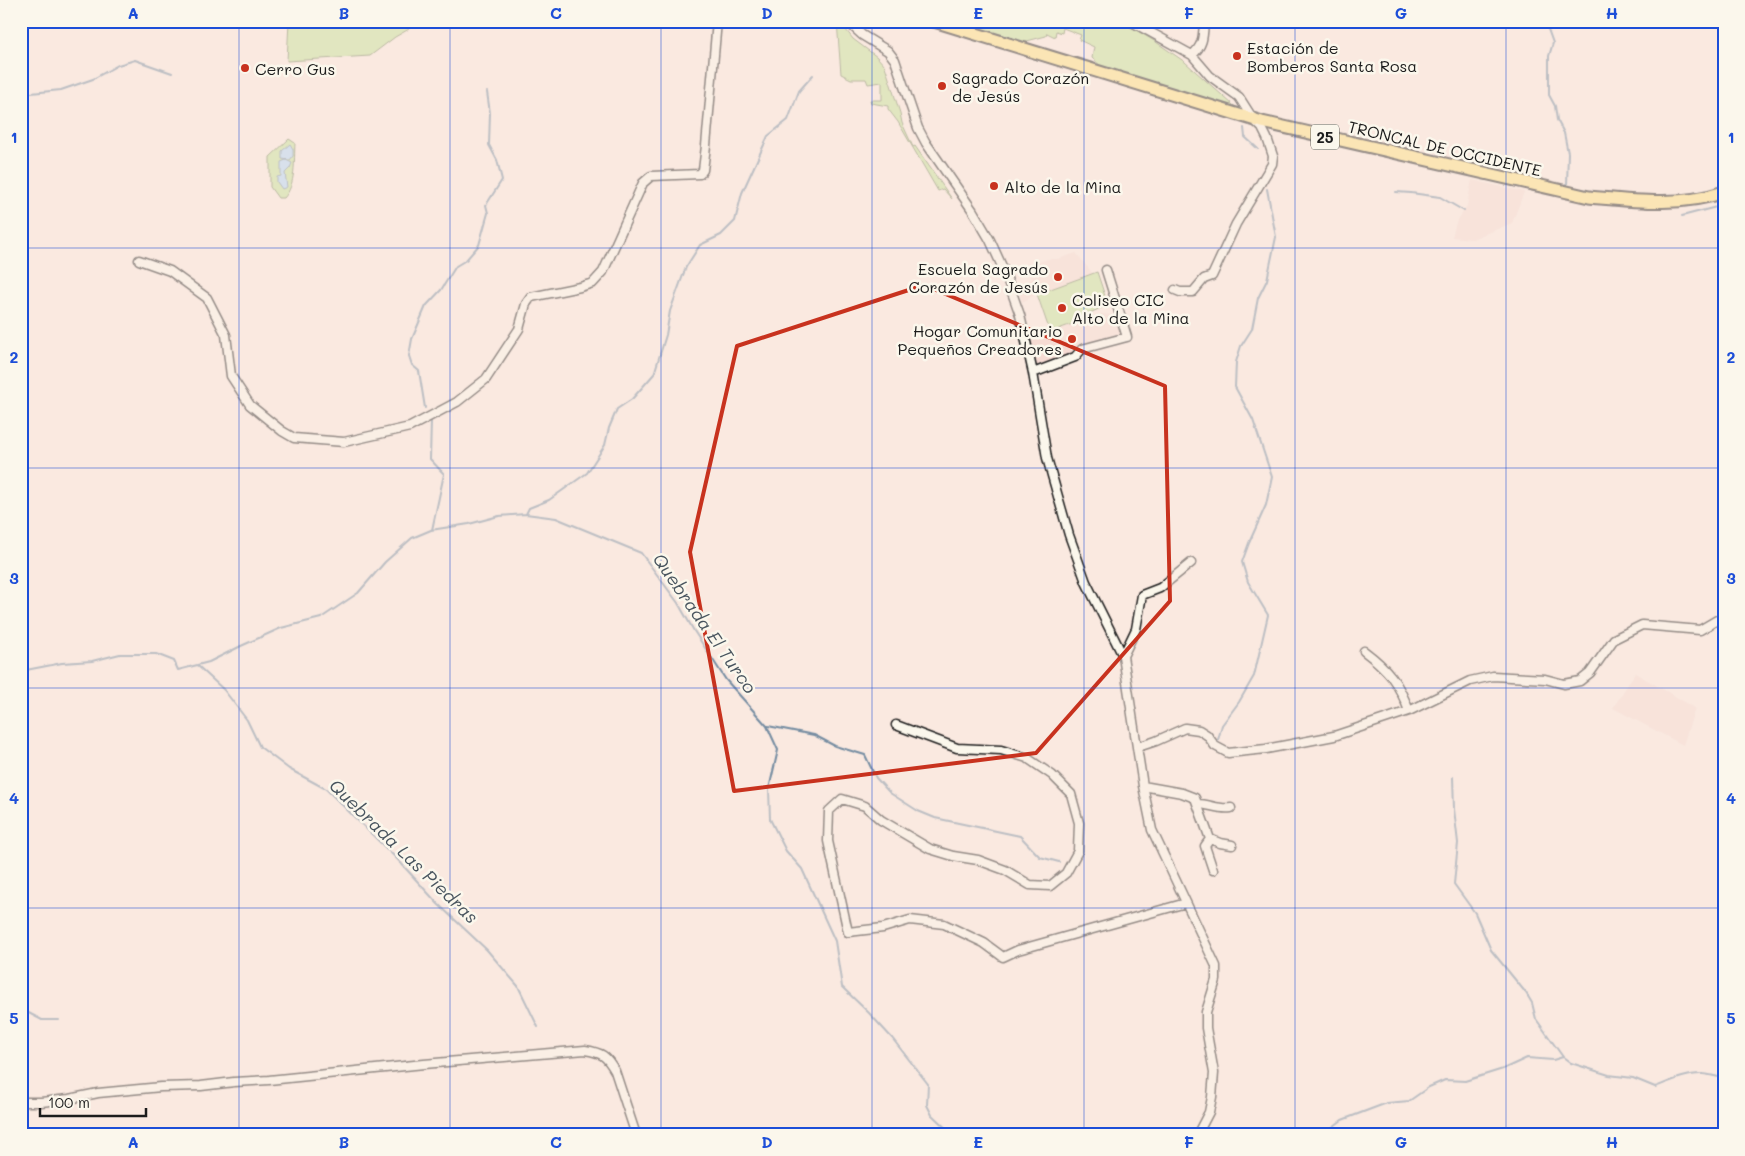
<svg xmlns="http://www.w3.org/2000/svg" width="1745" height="1156" viewBox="0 0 1745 1156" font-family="Mali,sans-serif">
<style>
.built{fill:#f6dbd3}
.green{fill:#c4e299;stroke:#707f5a}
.water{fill:#afd6f9;stroke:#748ca1}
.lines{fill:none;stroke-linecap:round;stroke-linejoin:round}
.stream{stroke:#748ca1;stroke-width:2}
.street-casing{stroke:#1c1c1c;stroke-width:11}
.primary-casing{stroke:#1c1c1c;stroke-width:15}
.street{stroke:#fbf7ec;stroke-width:8}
.primary{stroke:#fde080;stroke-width:11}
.marked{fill:none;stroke:#c8321e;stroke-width:4;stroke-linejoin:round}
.grid{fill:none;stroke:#1d4ed8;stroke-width:1;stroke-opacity:0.55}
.poi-dot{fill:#c8321e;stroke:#fbf7ec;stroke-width:2}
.labels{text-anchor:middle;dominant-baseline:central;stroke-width:5;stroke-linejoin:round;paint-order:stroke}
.shield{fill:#fbf7ec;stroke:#5f5e5a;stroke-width:1}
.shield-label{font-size:15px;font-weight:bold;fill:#1c1c1c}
.poi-label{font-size:16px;fill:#1c1c1c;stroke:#fbf7ec;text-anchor:start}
.street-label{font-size:16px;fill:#1c1c1c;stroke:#fbf7ec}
.water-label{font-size:18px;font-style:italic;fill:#48545e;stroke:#fbf7ec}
.neatline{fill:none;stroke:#1d4ed8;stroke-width:2}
.grid-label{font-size:16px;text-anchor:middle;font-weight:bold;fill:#1d4ed8}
</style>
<rect width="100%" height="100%" fill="#fae9e0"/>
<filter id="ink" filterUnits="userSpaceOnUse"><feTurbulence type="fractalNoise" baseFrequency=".02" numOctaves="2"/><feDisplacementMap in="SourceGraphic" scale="10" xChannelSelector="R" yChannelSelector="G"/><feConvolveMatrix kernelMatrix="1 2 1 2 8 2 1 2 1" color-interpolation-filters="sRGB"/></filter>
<g filter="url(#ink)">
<path class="built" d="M1472,180l52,12 -12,31 -40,16 -20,-2 4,-14 11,-17z
M1076,253l17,21 -56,20 -15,8 -5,-17 15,-6 -6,-13 22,-7h10z
M1102,314l18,2 3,16 -5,3 -40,11 -11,10 -32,10 -4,-24 19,-10z
M1635,673l60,35 -12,37 -70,-37z"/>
<path class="green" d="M289,21h121l-1,8 -14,8 -25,19 -83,5z
M837,21h2l14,18 24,18 8,9 15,47 2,10 11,24 2,-1 37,53 -9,-10 -5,2 -40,-69 -10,-13v-3l-17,-3 -1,-3h12v-18l-14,2 -2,-5h-15l-10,-5z
M952,21h169l35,21 29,20 57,51 -138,-44 -12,-11 2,-11 -15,-7 2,-5 -18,-7 -1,5 -6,-2 -1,6 -8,-4 -1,3 -19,5 -2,3z
M289,139l6,4c-1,18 1,42 -11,55h-6l-8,-11v-30z
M1097,272l11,33 -23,10 1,4 -36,13 -13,-38z"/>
<path class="water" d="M290,144l3,5v7l-3,4 -8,-1v-8z
M286,160l6,3 -2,5 -5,5 2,14 -5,2 -5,-7v-5l4,-1v-14z"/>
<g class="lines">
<path class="stream" d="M1545,21l8,22 -4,13v39l6,11 2,14 7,13 4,20 -1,32
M21,94l40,-4 32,-11 25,-14 17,-5 37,13
M1244,128l1,9 13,12
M1396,192l15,1 29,4 24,14
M1682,216l42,-11
M425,408l-6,-37 -7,-6 -3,-9 3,-17 14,-33 15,-16 15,-24 10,-6 13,-15 9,-32 -2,-8 16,-25 -5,-20 -8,-15 1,-32 -3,-21
M431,421l-1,38 14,15 -12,56
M526,514l3,-6 20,-8 38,-27 18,-28 4,-17 8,-19 15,-10 22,-25 12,-39 4,-24 16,-44 14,-22 21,-10 14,-14 7,-28 26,-57 20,-16 11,-29 14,-16
M198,666l26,24 23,30 13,27 29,22 37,20 72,71 40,44 49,46 31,36 20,41
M21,671l41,-8 30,-2 28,-7h36l18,7 4,9 31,-8 32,-16 40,-18 40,-10 37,-25 27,-31 27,-24 19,-8 38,-6 30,-8 27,-2 30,4 85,35 37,50 16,28 32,49 41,46 11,24 -9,39 1,30 16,32 16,18 33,72 7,46 27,26 23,25 36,46 -1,21 5,10 21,20
M768,726l46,9 21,11 30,9 11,23 14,15 28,18 17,7 85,18 20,21 19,5
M1218,740l4,-15 17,-23 15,-26 14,-61 -20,-33 -6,-20 7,-19 17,-38 6,-28 -19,-57 -18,-33 1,-25 5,-16 11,-17 6,-31 9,-18 9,-43 -9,-48
M1453,777l1,32 4,34 -4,41 21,29 16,37 35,43 6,10 4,16 27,38 8,6 38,12 24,3 22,9c14,-5 30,-13 46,-13 8,-1 14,4 23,3
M21,1009l21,11h17
M1322,1135l20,-15 45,-17 22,-2 20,-14 16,-7 20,1 38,-12 24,-11 26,2 10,-3"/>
<defs>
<path id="street" d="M847,21l15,14 26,16 7,9 23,68 8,15 47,68 17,29 15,33 15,42 13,58 14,85 22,77 17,47 37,74 20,130 9,44 64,136v14l-10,32v16l8,45 -2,24 -3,15 -12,23
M1130,21l62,34 18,21 29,21 14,22 9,9 5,10 6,18 -1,8 -36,60 -24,52 -8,3 -11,13h-13l-5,-2
M1192,55c12,-10 11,-20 12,-34
M139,260l31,11 37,27 19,37 5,41 19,29 32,26 12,7 50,4 66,-15 47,-25 29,-23 33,-50 7,-25 5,-7 49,-10 13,-4 10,-11 40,-89 8,-7 49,-2 3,-4 3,-24 11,-125
M1033,373l42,-16 7,-8 45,-12 -21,-67
M1364,651c24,18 35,32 45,60
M1123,656l13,-27 6,-34 18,-7 31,-25
M896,725l61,23 44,2 26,8 25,17 19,19 8,29 -1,28 -12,22 -16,13 -20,-1 -25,-15 -27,-10 -25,-4 -23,-7 -49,-29 -16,-14 -23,-7 -13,12 -1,30 20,91 35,-4 27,-8 34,4 40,19 19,14 15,-7 168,-47
M1138,747l18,-6 29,-13 14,2 8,5 8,11 13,7 38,-4 68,-13 75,-25 61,-30 23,-5 52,3 19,5 16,-3 10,-8 24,-34 28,-14 58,5 17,-10 7,-2
M1143,786l39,7 13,5 15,41 10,4 12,2
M1198,804c11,0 21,6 33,4
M1210,839l-5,7 8,24
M21,1102h20l28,-3 29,-6 63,-6 40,-1 33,-4 35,-2 155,-16 161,-14c17,3 21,5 30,21l21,64"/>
<path id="primary" d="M934,21l328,101 327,75c45,4 91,10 135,-5"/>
</defs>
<use href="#street" class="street-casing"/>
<use href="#primary" class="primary-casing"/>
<use href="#street" class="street"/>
<use href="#primary" class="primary"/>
</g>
</g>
<path d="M0 0H1745V1156H0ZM924,285l241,101 5,215 -134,152 -302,38 -44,-239 47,-206z" fill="#fae9e0" fill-opacity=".55" fill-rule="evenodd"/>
<path class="marked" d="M924,285l241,101 5,215 -134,152 -302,38 -44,-239 47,-206z"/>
<path class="grid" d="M239,21v1114M450,21v1114M661,21v1114M872,21v1114M1084,21v1114M1295,21v1114M1506,21v1114M21,248h1703M21,468h1703M21,688h1703M21,908h1703"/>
<g class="poi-dot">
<circle cx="1237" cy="56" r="5"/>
<circle cx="245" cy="68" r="5"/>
<circle cx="942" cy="86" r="5"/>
<circle cx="994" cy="186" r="5"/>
<circle cx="1058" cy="277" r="5"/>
<circle cx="1062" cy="308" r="5"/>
<circle cx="1072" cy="339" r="5"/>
</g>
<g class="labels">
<rect class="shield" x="1311" y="124.5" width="28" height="25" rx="4"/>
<g class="shield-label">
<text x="1325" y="137">25</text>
</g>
<g class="poi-label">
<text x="1247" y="47">Estación de<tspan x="1247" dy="18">Bomberos Santa Rosa</tspan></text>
<text x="255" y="68">Cerro Gus</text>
<text x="952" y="77">Sagrado Corazón<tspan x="952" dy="18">de Jesús</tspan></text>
<text x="1004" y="186">Alto de la Mina</text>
<text x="1048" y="268" text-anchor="end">Escuela Sagrado<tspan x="1048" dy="18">Corazón de Jesús</tspan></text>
<text x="1072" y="299">Coliseo CIC<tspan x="1072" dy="18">Alto de la Mina</tspan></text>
<text x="1062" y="330" text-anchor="end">Hogar Comunitario<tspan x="1062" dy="18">Pequeños Creadores</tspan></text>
</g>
<g class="street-label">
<text transform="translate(1445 148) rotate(13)">TRONCAL DE OCCIDENTE</text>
</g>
<g class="water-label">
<text transform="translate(705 623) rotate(55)">Quebrada El Turco</text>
<text transform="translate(404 851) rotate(44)">Quebrada Las Piedras</text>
</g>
</g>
<rect width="1745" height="1156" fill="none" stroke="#fbf7ec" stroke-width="55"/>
<path d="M40 1108v8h106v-8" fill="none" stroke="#1c1c1c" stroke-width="2.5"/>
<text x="48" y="1108" font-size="15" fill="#1c1c1c" stroke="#fbf7ec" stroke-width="4" paint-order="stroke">100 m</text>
<rect x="28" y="28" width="1690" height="1100" class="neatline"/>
<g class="grid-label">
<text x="133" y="19">A</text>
<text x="344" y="19">B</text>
<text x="556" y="19">C</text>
<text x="767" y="19">D</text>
<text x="978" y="19">E</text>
<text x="1189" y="19">F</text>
<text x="1401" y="19">G</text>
<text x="1612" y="19">H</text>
<text x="14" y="143">1</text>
<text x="1731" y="143">1</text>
<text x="14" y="363">2</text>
<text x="1731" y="363">2</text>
<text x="14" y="584">3</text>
<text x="1731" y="584">3</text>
<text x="14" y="804">4</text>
<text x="1731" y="804">4</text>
<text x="14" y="1024">5</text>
<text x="1731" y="1024">5</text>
<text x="133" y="1148">A</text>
<text x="344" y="1148">B</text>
<text x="556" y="1148">C</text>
<text x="767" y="1148">D</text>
<text x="978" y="1148">E</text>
<text x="1189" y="1148">F</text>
<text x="1401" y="1148">G</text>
<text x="1612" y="1148">H</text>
</g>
</svg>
